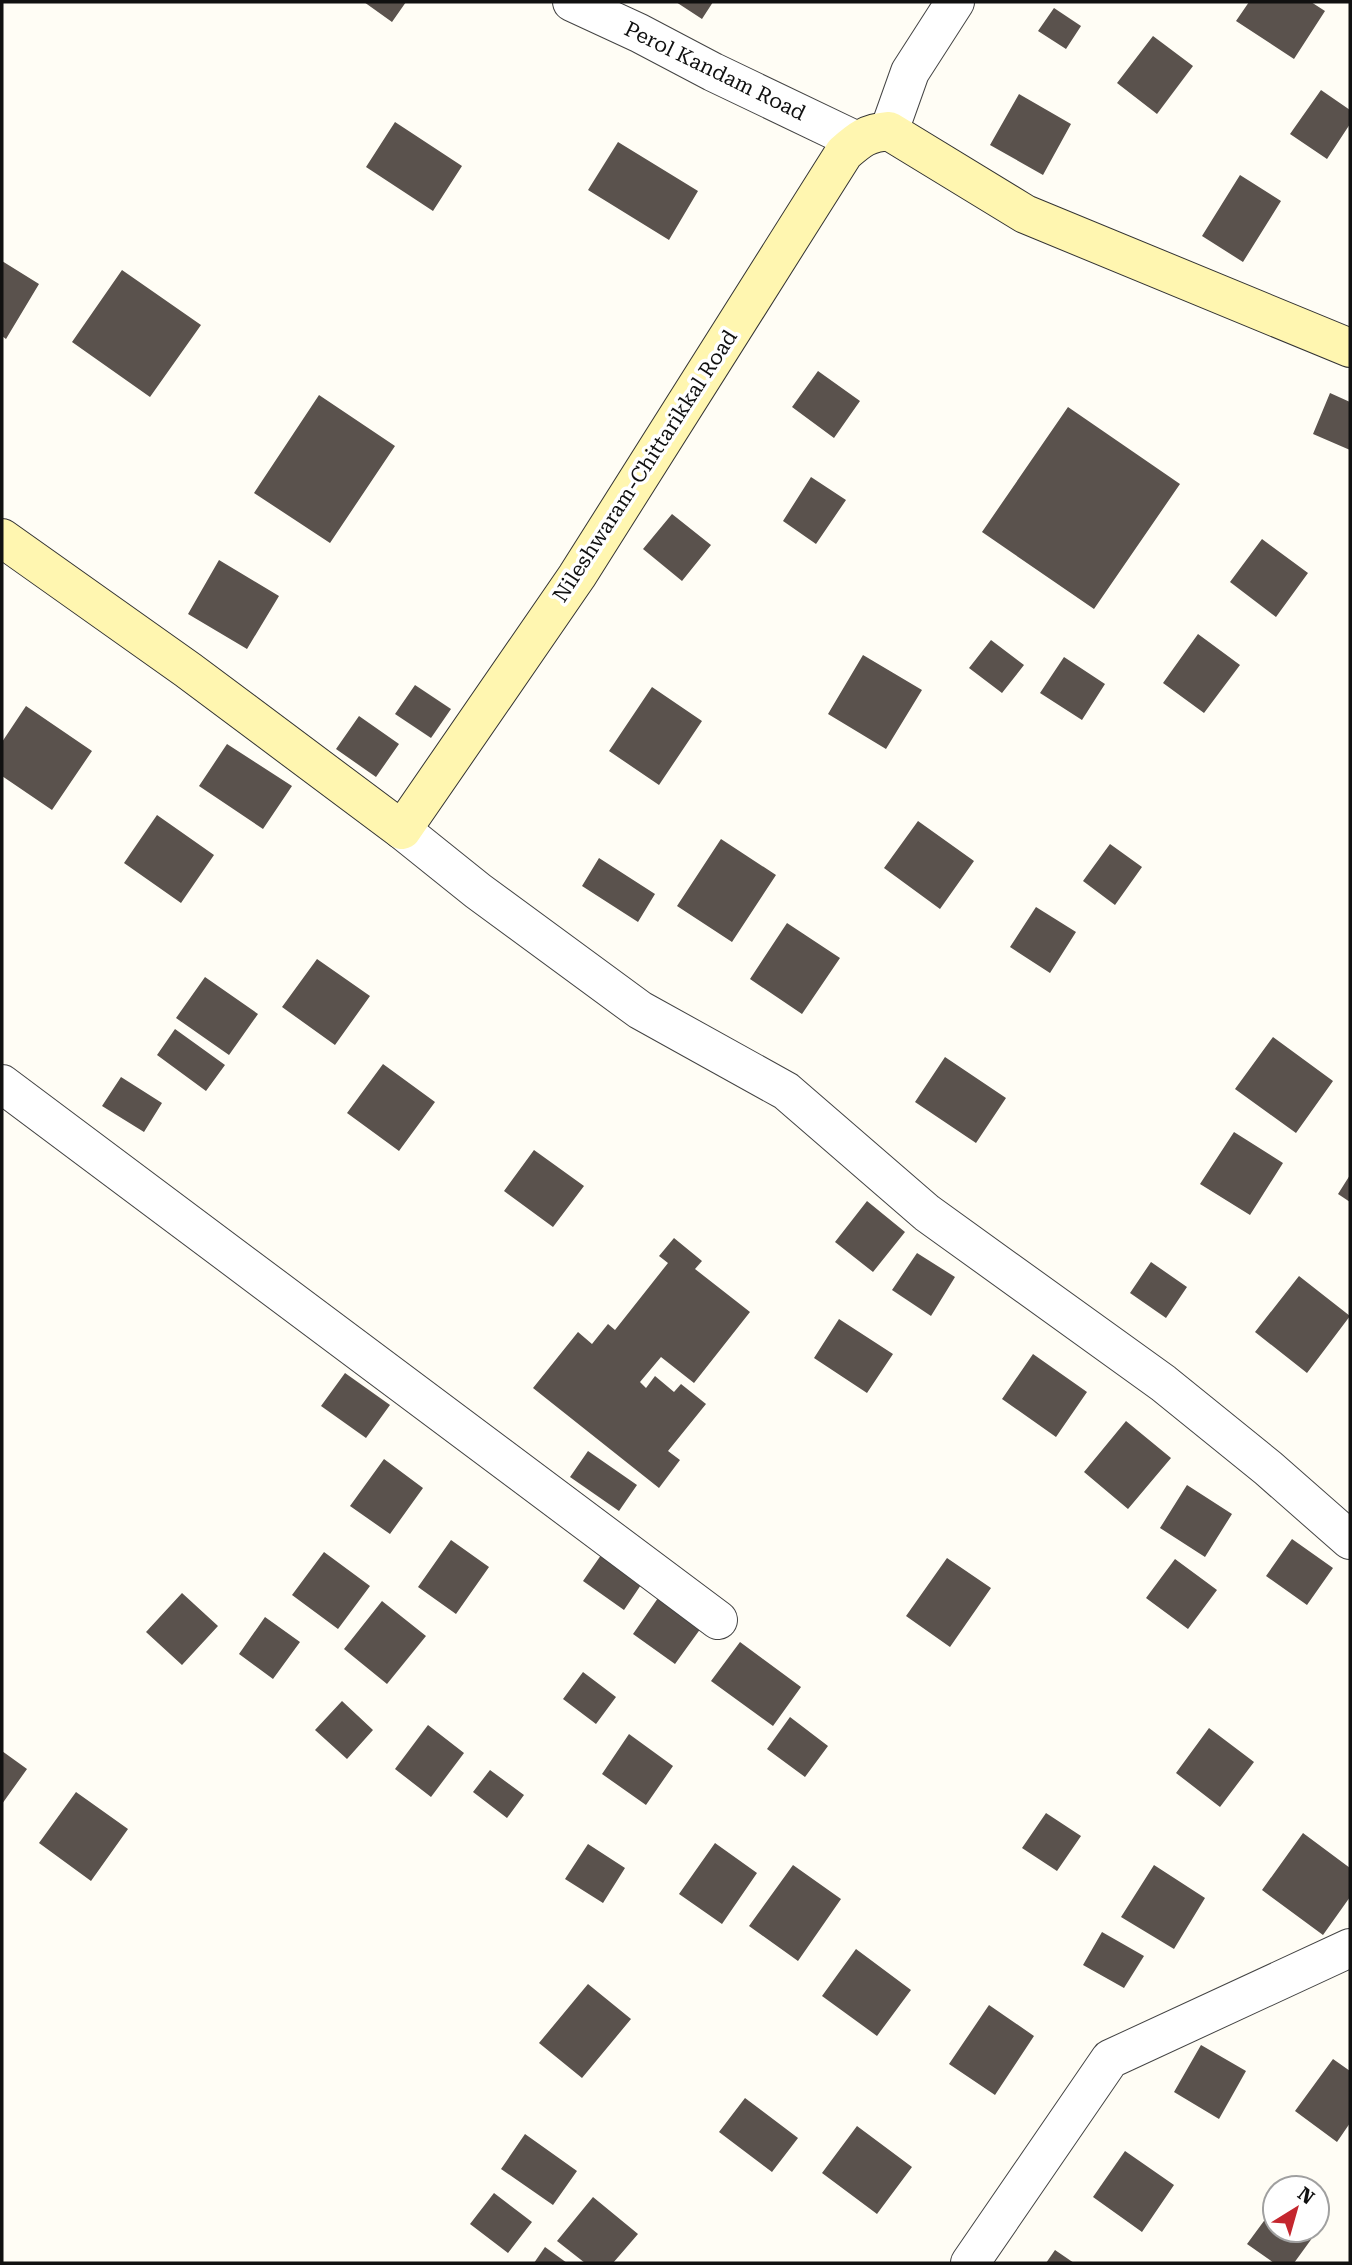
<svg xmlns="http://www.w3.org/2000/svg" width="1352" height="2265" viewBox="0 0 1352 2265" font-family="'Roboto Serif',serif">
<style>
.building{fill:#5a524d}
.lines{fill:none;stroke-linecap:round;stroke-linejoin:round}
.street-casing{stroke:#444;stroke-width:40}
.secondary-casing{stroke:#333;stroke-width:40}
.street{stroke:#fff;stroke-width:38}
.secondary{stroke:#fff6b0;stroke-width:38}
.labels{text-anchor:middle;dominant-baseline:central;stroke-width:7;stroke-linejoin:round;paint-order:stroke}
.street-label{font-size:21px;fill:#111;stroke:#fff}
</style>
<rect width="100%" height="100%" fill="#fffdf5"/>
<path class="building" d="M364,2h42l-14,20z
M676,2h37l-11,17z
M1249,2h62l14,9 -31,48 -58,-38z
M1054,8l27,18 -15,23 -28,-18z
M1153,36l40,30 -36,48 -40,-31z
M1321,90l29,20v14l-23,35 -37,-25z
M1019,94l52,30 -28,51 -53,-30z
M395,122l67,44 -29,45 -67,-44z
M618,142l80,49 -29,49 -81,-50z
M1240,175l41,26 -38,61 -41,-26z
M2,261l37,23 -33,55 -4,-3z
M122,270l79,55 -51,72 -78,-55z
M818,371l42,30 -26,37 -42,-31z
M1330,393l20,9v48l-37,-16z
M319,395l76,51 -65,97 -76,-50z
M1068,407l112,77 -86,125 -112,-77z
M811,477l35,23 -30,44 -33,-23z
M672,514l39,31 -29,36 -39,-32z
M1262,539l46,34 -32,44 -46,-35z
M219,560l60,36 -32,53 -59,-35z
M1198,634l42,31 -36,48 -41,-30z
M991,640l33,25 -22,28 -33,-25z
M863,655l59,35 -36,59 -58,-35z
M1064,657l41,27 -23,36 -42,-27z
M415,685l36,24 -20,29 -36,-24z
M652,687l50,34 -43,64 -50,-34z
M26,706l66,45 -40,59 -50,-34v-34z
M359,716l40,28 -23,33 -40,-28z
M227,744l65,42 -29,43 -64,-43z
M157,815l57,40 -33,48 -57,-40z
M918,821l56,40 -34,48 -56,-41z
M721,839l55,36 -44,67 -55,-36z
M1110,844l32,23 -27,38 -32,-24z
M599,858l56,36 -17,28 -56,-36z
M1036,907l40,25 -26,41 -40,-26z
M787,923l53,35 -38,56 -52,-35z
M317,959l53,37 -35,49 -53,-38z
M205,977l53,37 -29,41 -53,-37z
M175,1029l50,36 -19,26 -49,-36z
M1273,1037l60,44 -37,52 -61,-44z
M945,1057l61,41 -30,45 -61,-41z
M383,1064l52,38 -36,49 -52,-38z
M121,1077l41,26 -18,29 -42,-26z
M1234,1132l49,31 -33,52 -50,-31z
M534,1150l50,36 -31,41 -49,-36z
M1350,1175v27l-12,-8z
M867,1201l38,31 -32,40 -38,-30z
M674,1238l28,23 -7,8 55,43 -56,71 -33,-26 -21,25 6,6 9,-12 19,16 7,-8 25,20 -38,47 12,9 -21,28 -126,-100 45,-56 14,12 16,-20 7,6 53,-67 -9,-7z
M917,1253l38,24 -24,39 -39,-26z
M1151,1262l36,25 -21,31 -36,-25z
M1299,1276l51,40 -43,57 -52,-41z
M839,1319l54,35 -26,39 -53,-35z
M1033,1354l54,38 -31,45 -54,-38z
M345,1373l45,32 -24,33 -45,-32z
M1126,1421l45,37 -43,51 -44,-37z
M588,1451l49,34 -18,26 -49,-34z
M384,1459l39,29 -33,46 -40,-28z
M1187,1485l45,29 -27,43 -45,-29z
M1292,1539l41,29 -26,37 -41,-29z
M451,1540l38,27 -33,47 -38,-27z
M606,1548l41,28 -23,34 -41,-29z
M324,1552l46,34 -32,43 -46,-34z
M947,1558l44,30 -41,59 -44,-31z
M1175,1559l42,31 -29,39 -42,-31z
M182,1593l36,33 -36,39 -36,-33z
M658,1598l43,30 -26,36 -42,-30z
M382,1601l44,35 -39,48 -43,-35z
M265,1617l35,25 -27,37 -34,-25z
M740,1642l61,45 -28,39 -62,-45z
M583,1672l33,25 -20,27 -33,-25z
M342,1701l31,29 -26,29 -32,-29z
M790,1717l38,29 -23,31 -38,-28z
M428,1725l36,28 -33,44 -36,-28z
M1209,1728l45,34 -34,45 -44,-34z
M629,1734l44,32 -27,39 -44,-31z
M2,1751l25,18 -25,35z
M490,1770l34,25 -17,23 -34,-26z
M76,1792l52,37 -37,52 -52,-38z
M1046,1813l35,23 -24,35 -35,-23z
M1303,1833l47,35v29l-27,38 -61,-45z
M715,1843l42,30 -35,51 -43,-30z
M588,1844l37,24 -22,35 -38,-24z
M793,1865l48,34 -43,62 -49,-35z
M1154,1865l51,33 -31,51 -53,-32z
M1102,1932l42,24 -20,32 -41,-23z
M856,1949l55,41 -34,46 -55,-40z
M588,1984l43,35 -49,59 -43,-35z
M989,2005l45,31 -39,59 -46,-31z
M1201,2045l45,26 -27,48 -45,-27z
M1333,2059l17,12v52l-13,19 -42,-31z
M745,2098l53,40 -26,34 -53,-40z
M857,2126l55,41 -35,47 -55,-41z
M525,2134l52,37 -24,34 -52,-36z
M1125,2151l49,34 -32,47 -49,-35z
M494,2193l38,29 -24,31 -38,-29z
M593,2197l45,37 -25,29h-28l-28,-22z
M1275,2206v24h43l-24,33h-20l-27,-19z
M545,2247l22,16h-33z
M1055,2250l19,13h-28z"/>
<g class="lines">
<defs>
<path id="street" d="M572,2l67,31 74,39 144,69
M889,131l21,-59 45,-70
M402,830l76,61 162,119 146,81 141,122 236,170 105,85 82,72
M2,1084l716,536
M970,2263l140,-204 240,-111"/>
<path id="secondary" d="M2,538l186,132 214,160 175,-254 267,-423c16,-14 23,-20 45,-22l136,83 325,134"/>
</defs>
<use href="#street" class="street-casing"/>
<use href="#secondary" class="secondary-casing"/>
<use href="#street" class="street"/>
<use href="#secondary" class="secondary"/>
</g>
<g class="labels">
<g class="street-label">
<text transform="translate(715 71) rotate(26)">Perol Kandam Road</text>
<text transform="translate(645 466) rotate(-57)">Nileshwaram-Chittarikkal Road</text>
</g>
</g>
<rect width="1352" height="2265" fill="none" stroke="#111111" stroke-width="7"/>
<g transform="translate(1296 2209) rotate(37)"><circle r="33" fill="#ffffff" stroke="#a0a0a0" stroke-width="2"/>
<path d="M0-5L12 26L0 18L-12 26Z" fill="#c4262e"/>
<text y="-10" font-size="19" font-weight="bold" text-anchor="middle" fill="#111111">N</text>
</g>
</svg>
